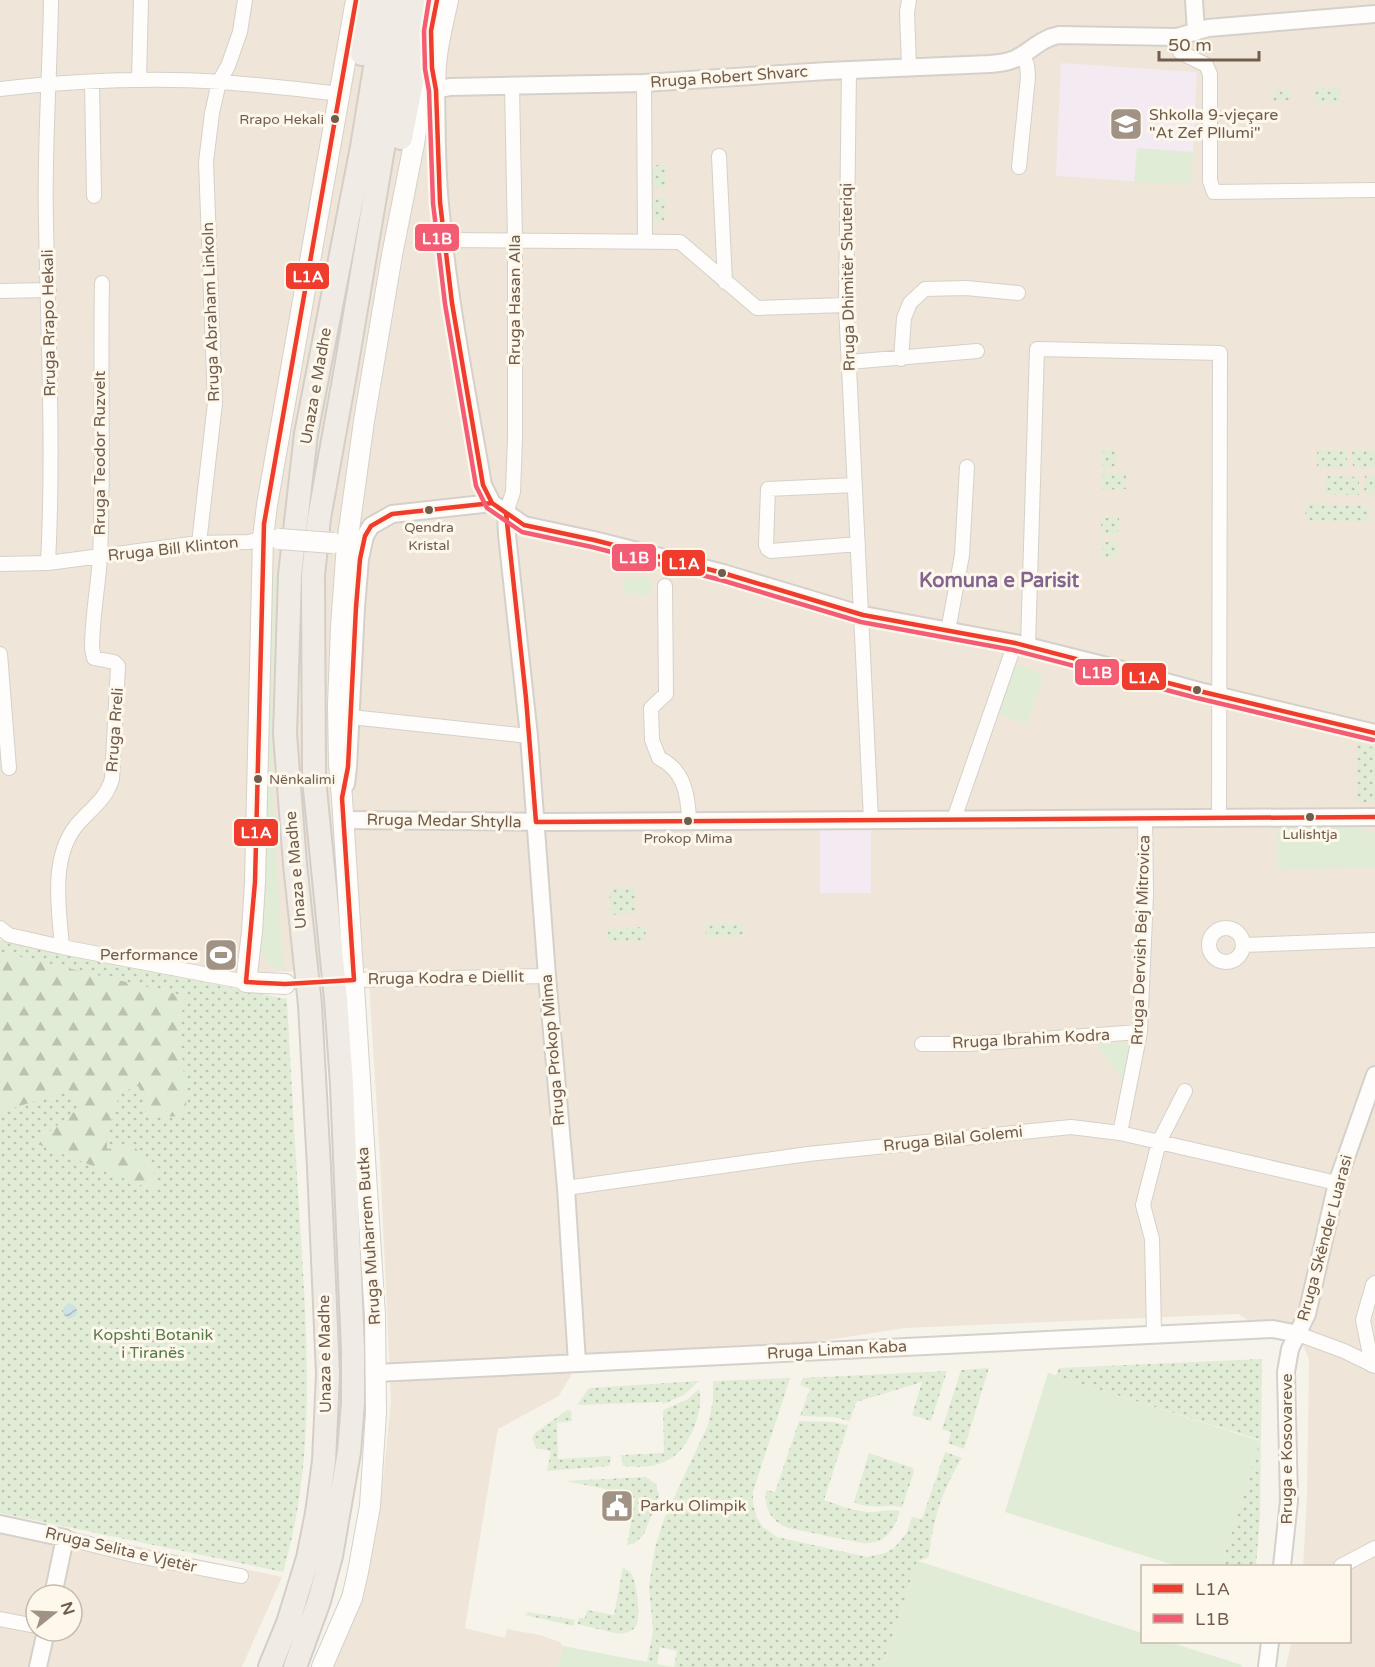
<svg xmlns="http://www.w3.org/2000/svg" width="1375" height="1667" viewBox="0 0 1375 1667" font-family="'Varela Round',sans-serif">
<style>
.residential{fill:#efe6d9;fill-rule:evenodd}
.education{fill:#f3eaf2}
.grass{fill:url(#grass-dots)}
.forest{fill:url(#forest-firs)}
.park{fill:#e1ecd6}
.water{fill:url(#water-waves)}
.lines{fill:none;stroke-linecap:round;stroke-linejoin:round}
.minor-casing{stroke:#d5d0c9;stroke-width:16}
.tertiary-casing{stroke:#d5d0c9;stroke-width:20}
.secondary-casing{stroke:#d5d0c9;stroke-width:22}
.trunk-casing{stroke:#d5cec6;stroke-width:26}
.minor{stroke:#fefdfc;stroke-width:14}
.tertiary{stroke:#fefdfc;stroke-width:16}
.secondary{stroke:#fefdfc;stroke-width:20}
.trunk{stroke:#f0ece5;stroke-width:22}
.secondary-bridge-casing{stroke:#d5d0c9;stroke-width:22;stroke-linecap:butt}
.secondary-bridge{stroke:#fefdfc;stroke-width:20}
.bus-1-casing{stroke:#fef8ec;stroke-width:9}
.bus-2-casing{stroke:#fef8ec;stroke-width:9}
.bus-1{stroke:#f03c2c;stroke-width:4.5}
.bus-2{stroke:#f35c73;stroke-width:4.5}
.bus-dot{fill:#725d4c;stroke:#fef8ec;stroke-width:2}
.labels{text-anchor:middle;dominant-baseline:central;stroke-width:6;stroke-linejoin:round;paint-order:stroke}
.bus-label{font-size:14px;fill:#725d4c;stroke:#fef8ec}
.street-label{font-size:16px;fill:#725d4c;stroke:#fef8ec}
.poi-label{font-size:16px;fill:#725d4c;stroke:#fef8ec;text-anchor:start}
.park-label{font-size:16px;fill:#547c48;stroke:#fef8ec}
.quarter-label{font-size:20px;font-weight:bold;fill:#83648e;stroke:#fef8ec}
.line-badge{stroke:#fef8ec;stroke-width:2}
.badge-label{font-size:16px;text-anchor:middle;font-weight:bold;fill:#fff}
</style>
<defs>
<pattern id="grass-dots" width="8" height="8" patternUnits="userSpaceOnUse" patternTransform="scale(1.5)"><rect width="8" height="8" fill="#e1ecd6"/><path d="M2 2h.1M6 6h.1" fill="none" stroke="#bbc2b0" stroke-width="1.8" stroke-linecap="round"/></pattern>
<pattern id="forest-firs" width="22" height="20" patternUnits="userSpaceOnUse" patternTransform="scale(1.5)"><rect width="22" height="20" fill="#e1ecd6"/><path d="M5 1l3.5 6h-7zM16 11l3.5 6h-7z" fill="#bbc2b0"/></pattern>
<pattern id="water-waves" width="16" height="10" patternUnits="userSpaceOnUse" patternTransform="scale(1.5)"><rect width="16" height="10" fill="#cde2e5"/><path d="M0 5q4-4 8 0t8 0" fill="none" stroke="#abbabc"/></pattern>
</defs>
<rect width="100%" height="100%" fill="#f6f3eb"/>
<path class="residential" d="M0,0h1375v1667h-89l5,-25h59v-76h-47l4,-69 2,-138 -16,-35 -41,-1 -14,-9 -333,14 -183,28 -144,7 -19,33 -61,33 -33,199 40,10 2,-9 33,6 20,7 3,4 -6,21h-224l33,-81 17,-105 8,-81 -11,-241 -12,-191 -135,6 -233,-46z
M0,1517l282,60 -40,90h-242zM36,1595h36v36h-36z"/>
<path class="education" d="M1061,63l136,9 -6,113 -135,-9z
M820,830h51v63h-51z"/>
<path class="grass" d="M1314,88h26v15h-26z
M1273,89h17l1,11 -18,1z
M650,165h15v23h-16z
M649,198h16l-1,23h-15z
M1102,450h14v17h-14z
M1317,450h30v18l-30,-1z
M1352,450l23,1v17h-22z
M1102,473h24v16l-24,1z
M1365,475h10v19h-11z
M1325,476l34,1v18l-34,-1z
M1306,504l63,2 -1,16 -63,-2z
M1101,518h18l-1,17 -17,-1z
M1102,542h15v16h-15z
M1357,743l18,5v54h-15l-3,-2z
M635,887l1,26 -25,2 -2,-27z
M743,923v13l-37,1 -1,-13z
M645,927l1,14 -38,1v-13z
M0,940l287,59c4,80 9,160 14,240 7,112 14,225 -18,333l-283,-59z
M1262,1359l-2,157 -4,50h-35l39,-126 -204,-64 3,-8z
M989,1368l-25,81 -16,-6 3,-11 -9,-3 19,-59z
M947,1371l-16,50 -19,-6 10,-33 -66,20 -6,19 -17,-4 -33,-1 10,-27 -10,-4 3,-7z
M790,1378l-37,114v11l4,15 6,9 14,10 90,20 18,-4 9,-5 12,-14 6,-17 10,2 23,-67 17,6c-19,30 -30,63 -33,99l-11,4 -35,106h-209l3,-16 -17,-4 -3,17 -10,-2 6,-30 -4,-46 6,-38 9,-29 44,-94 5,-24v-20z
M699,1381l-15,14 -21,9 -1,-2 -85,3 12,-17z
M699,1389c3,11 0,23 -3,33 -13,37 -34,48 -73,44l-2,-11 43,-2 -1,-43 25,-11z
M567,1410l4,1 1,10 -15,2 1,36 53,-3 -2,10 -62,5 4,-20 -15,-3 -4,-10 3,-5z
M799,1421l33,1 16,3 -24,75c15,5 31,12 47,12 10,0 19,-3 29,-1 -6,20 -16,34 -38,32l-74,-15c-18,-7 -24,-20 -22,-38l9,2z
M869,1453l44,15 1,4 -12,35c-17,-3 -33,3 -48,-5z
M646,1477l10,7 3,12 -15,38 -9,9 -8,2 8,-47 -30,-6 1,-3 -41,-8z
M623,1567c2,2 6,4 8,6 6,8 10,44 5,53 -4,6 -11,7 -17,8l-42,-10 2,-6h6l2,-8 27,5z
M528,1612l47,8 -1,6 -49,-11z"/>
<path class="forest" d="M0,952l185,44 -7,39 5,28 4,53 -40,1 -4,-22 -5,-9 -19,7 -4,20 -9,17 1,19 26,-4 17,20 8,15 -5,10 -118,-47 44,-35 -9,-18c-24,8 -47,14 -70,23z"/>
<path class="park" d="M1137,148l56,4 -2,33 -57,-3z
M271,575h7c-12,131 -4,264 6,395 -17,-2 -21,-11 -24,-27z
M624,577l28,1 -1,17 -28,-1z
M1015,664l29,10 -18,50 -29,-11z
M1341,825l16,2 18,7v33l-97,3 -1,-43z
M1131,1042l-7,39 -28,-37z
M1048,1373l212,68 -39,125h-44l-172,-54z
M918,1561l224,72v9h27l73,23v2h-359z
M563,1646l110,21h-116z"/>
<path class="water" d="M63 1311a7 7 0 1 1 14 0a7 7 0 1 1-14 0Z"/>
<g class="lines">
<defs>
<path id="minor" d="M1177,37l3,15 26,13 4,9v107l4,11 161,-2
M909,66l-2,-54 2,-12
M849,70l-3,235 25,515
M139,80l2,-80
M92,82l2,114
M644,83l1,158
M0,89c73,-8 147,-12 221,-7 39,3 79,7 119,12
M719,156l6,126
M1019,167l9,-90 -1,-12 -5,-10
M443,240l237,2 77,66 89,-3
M0,291l49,-1
M901,359l3,-41 6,-15 15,-14 41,-1 52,5
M849,362l128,-11
M855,485l-87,4 -2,56 2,4 3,2 87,-7
M506,513l7,-21 2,-53v-198l-3,-155
M199,543l16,-140 -9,-241 6,-49 7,-31 9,-16 12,-34 5,-32
M48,563c6,-114 0,-227 -2,-341 -2,-74 4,-148 5,-222
M0,564l48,-1 151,-20 50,-1 14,-4
M665,586l1,108 -15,14 1,32 7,18c25,12 29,36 30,62
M948,631l14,-76 5,-88
M1028,646l9,-297 183,4 -1,465
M0,654l9,114
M351,717l178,19
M954,819l61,-176
M0,928l9,7 53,12 184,35
M1209 945a17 17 0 1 1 34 0a17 17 0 1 1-34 0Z
M1243,945l132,-5
M62,947c-3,-38 -12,-88 14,-121 13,-16 30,-26 36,-47l6,-113 -4,-4 -20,-4 -2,-10c0,-30 6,-60 8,-91 4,-91 0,-183 2,-274
M354,980l193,-4
M922,1044h46l172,-12
M1120,1133l20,-101 6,-138 -1,-76
M566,1188l242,-34 263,-27 49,6 217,50
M1154,1334l-2,-95 -9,-34 16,-63 26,-51
M1298,1334l46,17 31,15
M1372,1365l-9,-45 10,-35 2,-2
M65,1538l73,18 103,20
M1341,1566l34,-18
M0,1619l36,7"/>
<path id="tertiary" d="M1194,0l2,32
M1375,14l-167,14 -31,9 -118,-2c-16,3 -24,12 -37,20 -10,7 -21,8 -32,9l-163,7 -183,12 -194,4 -14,3c1,38 0,76 4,114 8,95 27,188 43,281l9,18 32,22 70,15 129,33 140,42 152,28 96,24 88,24 176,42
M506,513l1,22 22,201 18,240 19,212 11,175
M346,784l2,-17 8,-160 4,-48 5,-23 6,-10 21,-12 100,-11
M343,820l207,2 825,-5
M376,1373l897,-44 25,5
M0,1524l65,14 -12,57
M1282,1566l7,-65 -3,-129 4,-23 17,-35 30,-131 38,-108
M38,1667l8,-36
M1267,1667l3,-25"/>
<path id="secondary" d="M420,111l9,-16 7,-5c-3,-30 6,-61 12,-90
M285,984l-39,-2 6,-50 3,-50 8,-344 4,-33 89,-505
M322,1667l30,-69 6,-26 12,-66 6,-93 -1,-97 -33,-518 -3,-34 -1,-58 3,-79 6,-83 17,-123 28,-166 22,-111 10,-69"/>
<path id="trunk" d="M362,54l8,-54
M401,138l27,-138
M270,1667l18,-44 20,-65 9,-45 7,-52 4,-87 -9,-207 -9,-162 -15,-141 -10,-130 5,-159 16,-141 56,-287 24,-147
M295,1667l24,-66 12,-45 18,-104 4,-49v-53l-11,-266 -6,-85 -22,-220 -1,-204 6,-57 26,-144 63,-374"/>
</defs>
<use href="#minor" class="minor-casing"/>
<use href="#tertiary" class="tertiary-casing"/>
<use href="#secondary" class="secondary-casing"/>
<use href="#trunk" class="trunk-casing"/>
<use href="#minor" class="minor"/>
<use href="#tertiary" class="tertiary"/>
<use href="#secondary" class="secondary"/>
<use href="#trunk" class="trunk"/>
<defs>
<path id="secondary-bridge" d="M279,539l54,4"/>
</defs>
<use href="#secondary-bridge" class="secondary-bridge-casing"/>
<use href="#secondary-bridge" class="secondary-bridge"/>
<defs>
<path id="bus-1" d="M356,0l-92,524 -9,358 -9,100 39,2 69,-4 -12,-182 6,-31 8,-160 4,-48 5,-23 6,-10 21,-12 100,-11
M437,0l-6,31 1,37 4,22 4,112 12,101 31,182 9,18 32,22 70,15 129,33 140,42 152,28 184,48 176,42
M492,503l14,10 20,185 10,124 839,-5"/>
<path id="bus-2" d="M429,0l-5,31 1,38 4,22 4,112 12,101 31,182 11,22 35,24 70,15 129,33 140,42 152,28 184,48 176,42"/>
</defs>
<use href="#bus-1" class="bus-1-casing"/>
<use href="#bus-2" class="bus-2-casing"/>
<use href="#bus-1" class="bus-1"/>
<use href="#bus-2" class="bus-2"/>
</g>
<defs>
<symbol id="school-square" viewBox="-11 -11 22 22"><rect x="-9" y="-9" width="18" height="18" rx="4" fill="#a09284" stroke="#fef8ec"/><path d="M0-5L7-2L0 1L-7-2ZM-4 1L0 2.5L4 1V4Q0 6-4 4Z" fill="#fff"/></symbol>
<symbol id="stadium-square" viewBox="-11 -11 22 22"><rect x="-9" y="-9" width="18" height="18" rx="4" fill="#a09284" stroke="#fef8ec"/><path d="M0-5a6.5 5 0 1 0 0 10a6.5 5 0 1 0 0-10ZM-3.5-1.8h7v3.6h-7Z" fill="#fff"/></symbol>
<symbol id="civic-square" viewBox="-11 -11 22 22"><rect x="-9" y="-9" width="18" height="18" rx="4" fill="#a09284" stroke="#fef8ec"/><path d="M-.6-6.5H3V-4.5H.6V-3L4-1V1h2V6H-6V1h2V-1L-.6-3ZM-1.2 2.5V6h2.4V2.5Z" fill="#fff"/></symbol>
</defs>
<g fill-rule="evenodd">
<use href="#school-square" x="1107" y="105" width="38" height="38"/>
<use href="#stadium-square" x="202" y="936" width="38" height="38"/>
<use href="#civic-square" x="598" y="1487" width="38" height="38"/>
</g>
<g class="bus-dot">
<circle cx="335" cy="119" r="5"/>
<circle cx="429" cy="510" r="5"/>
<circle cx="722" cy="573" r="5"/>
<circle cx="1197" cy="690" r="5"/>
<circle cx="258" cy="779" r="5"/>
<circle cx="1310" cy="817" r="5"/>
<circle cx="688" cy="821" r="5"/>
</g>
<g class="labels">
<g class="bus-label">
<text x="324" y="119" text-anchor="end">Rrapo Hekali</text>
<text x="429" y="527">Qendra<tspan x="429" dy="18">Kristal</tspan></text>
<text x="269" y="779" text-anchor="start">Nënkalimi</text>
<text x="1310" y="834">Lulishtja</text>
<text x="688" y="838">Prokop Mima</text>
</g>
<g class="street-label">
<text transform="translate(729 77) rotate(-4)">Rruga Robert Shvarc</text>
<text transform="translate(848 277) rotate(-91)">Rruga Dhimitër Shuteriqi</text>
<text transform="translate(515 300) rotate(-90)">Rruga Hasan Alla</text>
<text transform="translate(211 312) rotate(-92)">Rruga Abraham Linkoln</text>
<text transform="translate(49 323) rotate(-91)">Rruga Rrapo Hekali</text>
<text transform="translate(316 386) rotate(-80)">Unaza e Madhe</text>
<text transform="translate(100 453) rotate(-90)">Rruga Teodor Ruzvelt</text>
<text transform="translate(173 549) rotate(-6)">Rruga Bill Klinton</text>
<text transform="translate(115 730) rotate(-86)">Rruga Rreli</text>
<text transform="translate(444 821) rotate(1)">Rruga Medar Shtylla</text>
<text transform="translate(296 870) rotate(-95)">Unaza e Madhe</text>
<text transform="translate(1141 940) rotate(-88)">Rruga Dervish Bej Mitrovica</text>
<text transform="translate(446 978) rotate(-1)">Rruga Kodra e Diellit</text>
<text transform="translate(1031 1039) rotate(-3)">Rruga Ibrahim Kodra</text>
<text transform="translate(553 1050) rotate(-95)">Rruga Prokop Mima</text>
<text transform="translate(953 1139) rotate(-6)">Rruga Bilal Golemi</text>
<text transform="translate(369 1236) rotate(-94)">Rruga Muharrem Butka</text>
<text transform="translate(1325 1238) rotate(-75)">Rruga Skënder Luarasi</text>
<text transform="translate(837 1350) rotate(-3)">Rruga Liman Kaba</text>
<text transform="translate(325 1354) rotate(-91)">Unaza e Madhe</text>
<text transform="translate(1287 1449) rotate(-90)">Rruga e Kosovareve</text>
<text transform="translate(121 1550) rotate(13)">Rruga Selita e Vjetër</text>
</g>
<g class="poi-label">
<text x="1149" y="115">Shkolla 9-vjeçare<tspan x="1149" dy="18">"At Zef Pllumi"</tspan></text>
<text x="198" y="955" text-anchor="end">Performance</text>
<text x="640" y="1506">Parku Olimpik</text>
</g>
<g class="park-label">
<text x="153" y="1335">Kopshti Botanik<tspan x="153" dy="18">i Tiranës</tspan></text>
</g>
<g class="quarter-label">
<text x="999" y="581">Komuna e Parisit</text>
</g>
</g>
<g class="line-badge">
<rect x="414" y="223" width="46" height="29" rx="6" fill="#f35c73"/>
<rect x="285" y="262" width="45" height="28" rx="6" fill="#f03c2c"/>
<rect x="611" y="543" width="46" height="29" rx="6" fill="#f35c73"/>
<rect x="661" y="549" width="45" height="28" rx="6" fill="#f03c2c"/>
<rect x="1074" y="658" width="46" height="28" rx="6" fill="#f35c73"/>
<rect x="1121" y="662" width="46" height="29" rx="6" fill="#f03c2c"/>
<rect x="233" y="818" width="46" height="29" rx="6" fill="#f03c2c"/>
</g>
<g class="badge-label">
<text x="437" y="244">L1B</text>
<text x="308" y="282">L1A</text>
<text x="634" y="563">L1B</text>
<text x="684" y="569">L1A</text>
<text x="1097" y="678">L1B</text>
<text x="1144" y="683">L1A</text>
<text x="256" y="838">L1A</text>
</g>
<rect x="1141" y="1565" width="210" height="78" fill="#fef8ec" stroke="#c6baac" stroke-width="1.5"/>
<rect x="1153" y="1584" width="30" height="9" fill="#f03c2c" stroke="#c6baac" stroke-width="1.5"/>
<text x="1195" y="1595" font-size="18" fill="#725d4c">L1A</text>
<rect x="1153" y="1614" width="30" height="9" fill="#f35c73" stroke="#c6baac" stroke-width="1.5"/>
<text x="1195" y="1625" font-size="18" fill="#725d4c">L1B</text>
<g transform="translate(54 1613) rotate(72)"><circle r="28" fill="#fef8ec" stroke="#c6baac" stroke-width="1.5"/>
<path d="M0-4.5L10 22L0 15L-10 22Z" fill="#a09284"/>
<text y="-9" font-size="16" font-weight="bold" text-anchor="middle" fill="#725d4c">N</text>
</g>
<path d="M1159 51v9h100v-9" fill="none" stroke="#725d4c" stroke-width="3"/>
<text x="1168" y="51" font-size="18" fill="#725d4c" stroke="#fef8ec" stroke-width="4.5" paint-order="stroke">50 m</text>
</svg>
